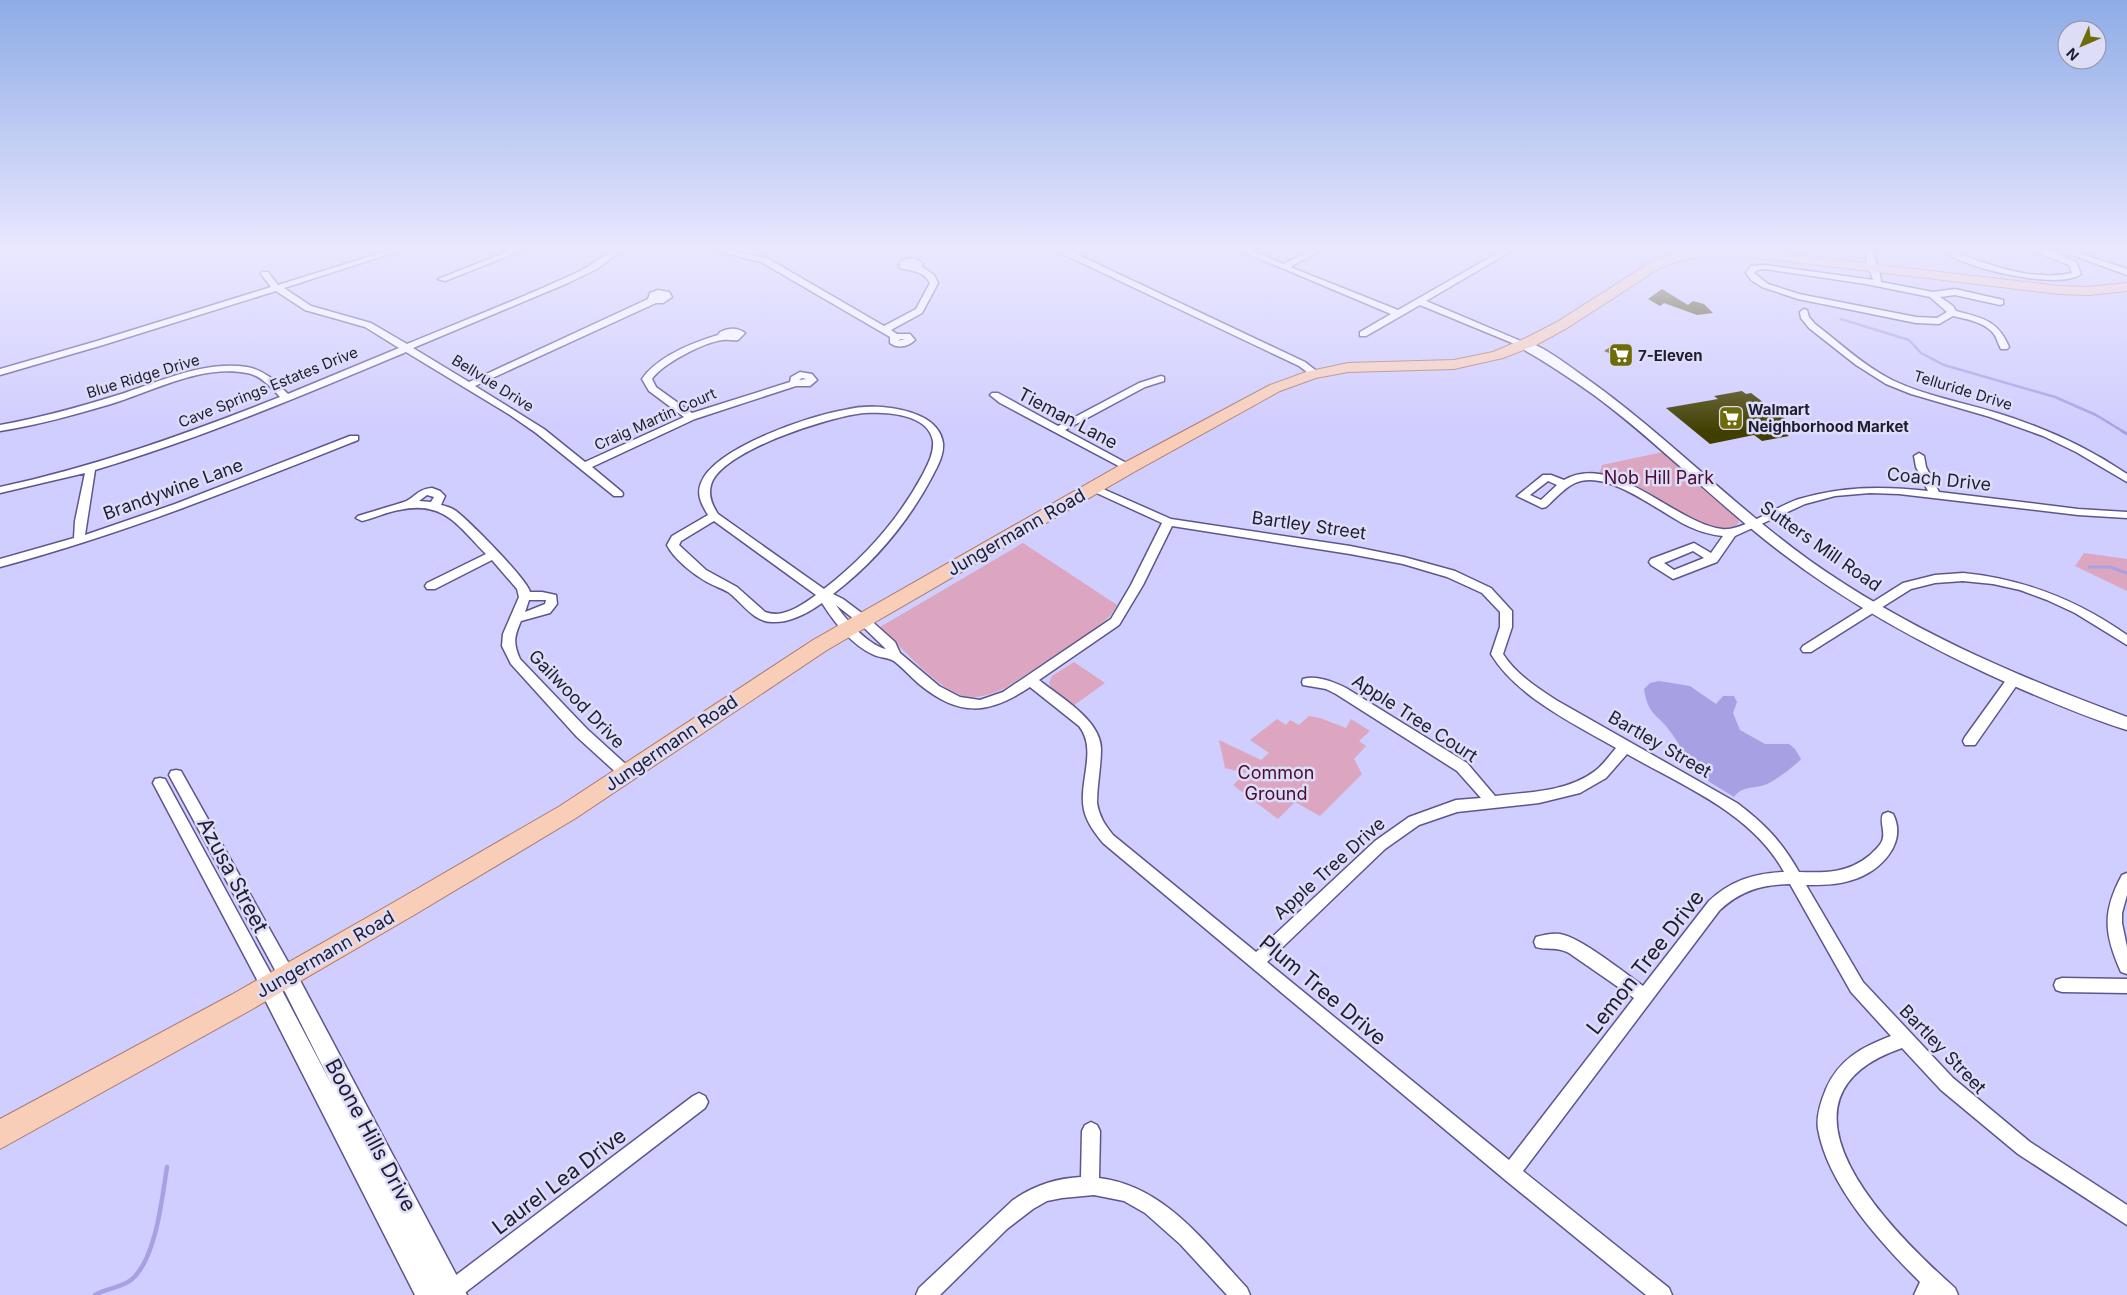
<svg xmlns="http://www.w3.org/2000/svg" width="2127" height="1295" viewBox="0 0 2127 1295" font-family="Inter,sans-serif">
<style>
.green{fill:#dca5c0}
.water{fill:#a7a1e4}
.lines{fill:none;stroke-linecap:round;stroke-linejoin:round}
.stream-far2{stroke:#a7a1e4;stroke-width:2.5}
.stream-far1{stroke:#a7a1e4;stroke-width:3}
.stream{stroke:#a7a1e4;stroke-width:4.5}
.building{fill:#413f00}
.minor-casing{stroke:#5c568d;stroke-width:3}
.tertiary-casing{stroke:#5c568d;stroke-width:3}
.primary-casing{stroke:#aa7b6c;stroke-width:2}
.minor{fill:#fff;fill-rule:evenodd}
.tertiary{fill:#fff;fill-rule:evenodd}
.primary{fill:#f9ceb9;fill-rule:evenodd}
.labels{text-anchor:middle;dominant-baseline:central;stroke-width:5;stroke-linejoin:round;paint-order:stroke}
.far-poi-label{font-size:15px;font-weight:bold;fill:#1e1c33;stroke:#deddf7;text-anchor:start}
.far-street-label{font-size:15px;fill:#1e1c33;stroke:#deddf7}
.street-label{font-size:18px;fill:#1e1c33;stroke:#deddf7}
.park-label{font-size:18px;fill:#4a0c32;stroke:#deddf7}
.near-street-label{font-size:21px;fill:#1e1c33;stroke:#deddf7}
</style>
<rect width="100%" height="100%" fill="#d0cdff"/>
<path class="green" d="M1663,452l74,66 2,4c-8,12 -21,7 -32,4l-108,-50 3,-11z
M1023,543l94,62 -7,11 -12,11 -93,61c-13,6 -26,11 -41,8 -24,-5 -65,-51 -84,-69z
M2084,553l43,6v32l-52,-25z
M1074,662l31,21 -32,23 -21,-16 -3,-7 3,-7z
M1309,716l11,2 26,10 5,-9 19,12 -11,10 7,5 -12,13 8,15 -42,42 -25,-14 -17,17 -45,-34 13,-12 -21,-5 -6,-28 42,20 8,-7 -19,-13 27,-21 9,6 4,-5 9,5z"/>
<path class="water" d="M1659,681l31,5 26,18 7,-8h11l3,6 -4,11 7,17 25,14h24l6,5 6,10c-6,7 -24,20 -32,24 -12,7 -26,1 -35,14 -12,-8 -26,-15 -36,-24 -11,-11 -17,-27 -26,-39 -13,-20 -24,-17 -28,-45l6,-6z"/>
<g class="lines">
<path class="stream-far2" d="M1841,319l68,21 12,13 23,12 111,32 41,18 28,17"/>
<path class="stream-far1" d="M2122,431l5,3
M2089,567h21l17,6"/>
<path class="stream" d="M95,1295c11,-7 26,-7 36,-15 25,-20 31,-82 36,-113"/>
</g>
<path class="building" d="M1662,289l26,16 5,-4 11,3 9,9 -16,2 -33,-12 -4,3 -12,-7z
M1615,344l18,7 -10,8 -19,-8z
M1742,391l4,3 5,-1 46,35 -16,2 8,6 -27,5 -8,-6 -44,9 -44,-36 52,-9 -4,-3z"/>
<g class="lines">
<defs>
<path id="minor" d="M390,250h12l-118,38 27,18 60,17 36,21c58,-24 118,-47 175,-74 14,-7 25,-20 40,-20l-25,19 -29,14 -155,65 56,34 179,-83 2,-6 8,-3 11,2 3,5 -9,6h-7l-181,83 69,43 41,33 99,-45 -35,-26 -7,-12c16,-23 50,-36 76,-44l2,-3c8,-4 17,-5 25,1l-7,7c-5,1 -10,-1 -15,0 -19,2 -61,24 -71,39l4,8 36,26 98,-31 1,-5 9,-5 12,2 5,6 -7,6h-14l-101,33 -103,48 30,25 1,2 -1,2h-8l-78,-63 -26,-18 -104,-63c-103,43 -204,86 -311,118l-10,65 90,-31 175,-68h8v4c-118,47 -235,94 -358,127v-8l74,-21 1,-17 10,-48 -85,20v-6c97,-21 189,-54 280,-90 -9,-10 -20,-22 -33,-24 -45,-9 -94,18 -136,31 -37,11 -73,21 -111,27v-6c40,-7 79,-18 118,-30 41,-13 86,-35 129,-28 18,3 29,15 41,27l111,-46 -34,-21 -60,-17 -29,-19 -173,54 -103,30v-6l97,-28 174,-54 -10,-13 1,-2h6l10,13zM802,378l4,1h1l-8,1z
M512,250h11l-78,31 -7,-2z
M712,250h15l40,8 117,68 32,-17 14,-26c-6,-12 -18,-12 -30,-15v-6c8,-5 16,-5 23,2l-2,2 13,9 4,8 -16,30 -31,17 6,4h13l5,6c-7,7 -17,9 -25,3v-6l-129,-75zM901,339h4l-7,2z
M1061,250h7l237,112 14,11 -2,2h-6l-12,-9 -238,-113z
M1239,250h11l33,14 28,-14h10l-31,17 108,43 105,-60h10l-87,51 104,44 -2,2h-6l-102,-42 -54,31h-6v-4l31,-18z
M1867,250l7,1c0,11 7,20 7,31l52,10 22,-3 48,11v4l-3,1 -45,-10 -15,2 13,9 3,5c26,7 42,9 53,36l-2,2h-6c-3,-5 -4,-11 -7,-15 -9,-12 -28,-15 -41,-18l-14,8 -23,-1 -118,-24 -36,-12 -11,-7 -5,-7 5,-7 14,-1 108,15 -7,-21zM1765,269l101,15 64,13 17,15 -10,6 -21,-1 -117,-23 -31,-10 -14,-11 3,-3z
M1942,250c13,0 24,7 37,11 29,10 63,19 93,12l-3,-8 -38,-15 21,1 24,11 5,12c-22,17 -119,-6 -139,-24z
M2058,250h12l57,19v6z
M1804,309l3,1 2,7 6,7c25,19 49,42 77,56 33,16 70,22 105,33 46,14 90,34 130,61v8l-51,-30 -33,-16 -53,-19 -79,-23 -25,-10 -30,-19 -47,-37 -8,-10 -1,-6z
M1161,376l3,1v4l-19,6 -80,43 67,36 1,2 -1,2 -4,1 -128,-68 -10,-8 2,-2h6l60,33 81,-43z
M882,407c22,2 57,9 61,36 1,12 -5,22 -10,32 -24,46 -59,88 -100,119l10,5 24,18 28,25 5,11 39,33 21,11 20,3 23,-8 108,-73 20,-34 31,-62 -72,-33 -1,-2 5,-3 77,34 179,27 54,11 51,14 36,17 21,23v16l-9,27c13,20 33,33 53,46l181,103c28,21 45,39 62,69 26,1 50,1 71,-17 4,-4 10,-9 12,-14 4,-9 -3,-19 1,-27l5,-2 5,2c15,29 -13,58 -41,66 -15,5 -30,5 -46,5l57,97 90,96 77,64 97,63v20l-109,-71 -77,-64 -39,-42c-146,50 -11,183 53,240l3,7h-44l6,-13c-39,-39 -92,-96 -102,-153 -2,-13 3,-28 8,-40 13,-30 36,-42 65,-53l-40,-44 -61,-108c-28,1 -49,6 -71,27l-196,260 146,117 3,7h-26l-142,-116 -401,-336c-8,-10 -16,-20 -19,-33 -6,-28 14,-60 -5,-84l-49,-39c-42,28 -71,30 -111,-3 -8,-7 -16,-16 -25,-23 -7,-4 -15,-3 -22,-7 -21,-10 -38,-32 -50,-51 -14,10 -32,20 -50,19 -19,0 -30,-20 -44,-30 -7,-4 -14,-6 -21,-10 -14,-8 -33,-23 -40,-37l5,-9 36,-21c-6,-10 -12,-20 -7,-32 13,-35 108,-67 143,-73 12,-3 25,-4 38,-3zM864,413c21,-1 64,0 69,28 1,12 -5,23 -10,33 -24,45 -59,84 -99,115l-106,-75c-6,-9 -10,-18 -7,-29 9,-34 120,-69 153,-72zM714,521l102,74c-14,10 -33,24 -51,17l-28,-25 -31,-17 -27,-25 2,-4zM1172,526l178,28 53,10 44,13 35,16 18,19v15l-9,27c25,42 83,70 125,94 -6,7 -13,17 -21,23 -28,21 -66,21 -100,25l-28,-33 -121,-75c-13,-6 -29,-13 -43,-9l-1,3 1,3 23,4 10,5 121,77 24,27 -25,2 -47,17 -34,24 -119,111 -143,-117c-8,-10 -14,-19 -16,-32 0,-18 4,-36 4,-54 0,-29 -41,-52 -62,-69l80,-55 24,-40zM836,605l23,18 27,26c-17,-3 -41,-30 -50,-44zM1627,754c56,32 125,59 157,118 -30,1 -54,9 -75,29l-66,85c-18,-13 -63,-49 -83,-52 -7,-1 -17,1 -24,3l-2,5 2,5c13,4 19,-1 33,6l65,45 -125,162 -242,-198 118,-113 34,-24 38,-13 82,-9 41,-10 26,-15z
M1919,453l5,3 2,11 13,25 139,17 49,3v6l-49,-3 -179,-21 -29,-1 -35,3 -30,8 -70,32 -18,26 -44,17 -22,-14 -2,-3 2,-3 43,-16 17,10 12,-17c-11,-1 -22,-4 -33,-9 -29,-13 -82,-59 -115,-44 -11,5 -20,16 -29,24l-4,1 -25,-12 26,-21h8l13,5c50,-29 110,43 158,49 19,3 57,-24 77,-30 44,-13 84,-13 129,-8l-12,-24 -2,-11zM1548,481l9,4 -16,15 -11,-5zM1693,551l11,7 -30,12 -10,-7z
M432,488l8,3 5,5 -4,9c5,1 11,3 15,6 13,10 71,68 74,81h12l14,3 1,9 -7,9 -29,8c-7,16 -8,22 -1,38l67,70 44,40 2,4 -2,4 -5,1 -5,-1 -44,-40 -66,-73 -9,-18 1,-12 16,-37 -2,-8 -25,-29 -57,29h-8l-2,-3 2,-3 59,-29c-28,-28 -42,-54 -87,-44 -13,2 -24,8 -37,11l-6,-3 2,-2c15,-5 31,-9 46,-14 11,-4 13,-13 28,-14zM427,495l7,2 -3,5 -12,-1zM529,600h17l-1,4 -20,8z
M1963,573c61,6 114,27 164,62v10l-52,-32 -28,-13 -27,-10 -27,-6 -30,-3 -28,2 -24,6 -100,63h-8l-2,-3 2,-3 100,-63 32,-8z
M2014,674l5,2 1,3 -1,3 -44,63h-10l-2,-4 2,-4 44,-61z
M176,770l5,1 112,200 2,5 -2,5 -6,2 -6,-2 -112,-206 2,-4z
M160,778l5,1 110,202 2,5 -2,5 -6,2 -6,-2 -110,-208 2,-4z
M2127,873v22l-5,18v10l5,24v27l-6,-2c-17,-38 -19,-60 1,-97z
M2062,978l65,1v14l-65,-1 -6,-2 -2,-5 2,-5z
M699,1093l6,3 3,6 -3,6 -243,187h-26l3,-7 254,-192z
M1091,1122l6,3 3,6 -1,47c66,8 106,65 148,110l3,7h-23l-47,-51 -35,-31 -21,-12 -30,-6 -32,3 -15,3 -14,8 -26,20 -67,66h-24l3,-7 94,-88c20,-14 44,-22 68,-23l1,-46 3,-6z"/>
<path id="tertiary" d="M1525,341c18,5 43,24 58,35 80,56 147,127 226,184 97,69 207,116 318,157v13c-36,-11 -71,-26 -106,-41 -91,-40 -179,-87 -257,-150 -58,-46 -110,-100 -170,-144 -24,-17 -48,-33 -73,-47l-2,-3z
M287,967l7,2 173,326h-52l-157,-309 4,-7 7,-3 7,3 59,112 -58,-115 3,-7z"/>
<path id="primary" d="M1697,250l72,2 290,34 29,1 39,-4v8l-39,4 -29,-1 -290,-35c-36,-3 -75,-7 -109,9l-93,60 -31,17 -33,13 -49,11 -106,3 -32,6 -36,13 -146,81 -307,178 -251,168 -162,97 -165,96 -249,138v-30l231,-124 165,-94 164,-95 253,-166 309,-176 148,-79 36,-13 42,-9 106,-3 39,-8 33,-14 31,-16 94,-60 17,-7z"/>
</defs>
<use href="#minor" class="minor-casing"/>
<use href="#tertiary" class="tertiary-casing"/>
<use href="#primary" class="primary-casing"/>
<use href="#minor" class="minor"/>
<use href="#tertiary" class="tertiary"/>
<use href="#primary" class="primary"/>
</g>
<linearGradient id="sky" x2="0" y2="1"><stop stop-color="#8eace6"/><stop offset="0.58" stop-color="#eae8ff"/><stop offset="1" stop-color="#eae8ff" stop-opacity="0"/></linearGradient>
<rect width="2127" height="431" fill="url(#sky)"/>
<defs>
<symbol id="supermarket-square" viewBox="-11 -11 22 22"><rect x="-9" y="-9" width="18" height="18" rx="4" fill="#6e6b09" stroke="#deddf7"/><path d="M-6-5.5h2.5l.6 2H6L4.5 2H-2.5L-4.4-4H-6ZM-1.5 3.2a1.3 1.3 0 1 0 .1 0ZM3 3.2a1.3 1.3 0 1 0 .1 0Z" fill="#fff"/></symbol>
</defs>
<g fill-rule="evenodd">
<use href="#supermarket-square" x="1607" y="341" width="28" height="28"/>
<use href="#supermarket-square" x="1717" y="404" width="28" height="28"/>
</g>
<g class="labels">
<g class="far-poi-label">
<text x="1638" y="355">7-Eleven</text>
<text x="1748" y="409">Walmart<tspan x="1748" dy="17">Neighborhood Market</tspan></text>
</g>
<g class="far-street-label">
<text transform="translate(143 376) rotate(-17)">Blue Ridge Drive</text>
<text transform="translate(493 383) rotate(32)">Bellvue Drive</text>
<text transform="translate(268 387) rotate(-22)">Cave Springs Estates Drive</text>
<text transform="translate(1963 390) rotate(17)">Telluride Drive</text>
<text transform="translate(655 419) rotate(-24)">Craig Martin Court</text>
</g>
<g class="street-label">
<text transform="translate(1068 418) rotate(28)">Tieman Lane</text>
<text transform="translate(1939 479) rotate(6)">Coach Drive</text>
<text transform="translate(173 489) rotate(-20)">Brandywine Lane</text>
<text transform="translate(1309 525) rotate(8)">Bartley Street</text>
<text transform="translate(1016 532) rotate(-30)">Jungermann Road</text>
<text transform="translate(1821 546) rotate(35)">Sutters Mill Road</text>
<text transform="translate(577 699) rotate(46)">Gailwood Drive</text>
<text transform="translate(1415 718) rotate(33)">Apple Tree Court</text>
<text transform="translate(671 743) rotate(-34)">Jungermann Road</text>
<text transform="translate(1660 744) rotate(30)">Bartley Street</text>
<text transform="translate(1329 868) rotate(-42)">Apple Tree Drive</text>
<text transform="translate(325 954) rotate(-30)">Jungermann Road</text>
<text transform="translate(1943 1049) rotate(46)">Bartley Street</text>
</g>
<g class="park-label">
<text x="1659" y="477">Nob Hill Park</text>
<text x="1276" y="772">Common<tspan x="1276" dy="21">Ground</tspan></text>
</g>
<g class="near-street-label">
<text transform="translate(233 875) rotate(62)">Azusa Street</text>
<text transform="translate(1645 962) rotate(-52)">Lemon Tree Drive</text>
<text transform="translate(1323 990) rotate(40)">Plum Tree Drive</text>
<text transform="translate(371 1135) rotate(62)">Boone Hills Drive</text>
<text transform="translate(559 1181) rotate(-37)">Laurel Lea Drive</text>
</g>
</g>
<g transform="translate(2082 45) rotate(225)"><circle r="24" fill="#deddf7" stroke="#9190a9"/>
<path d="M0-4L9 19L0 12L-9 19Z" fill="#6e6b09"/>
<text y="-8" font-size="14" font-weight="bold" text-anchor="middle" fill="#1e1c33">N</text>
</g>
</svg>
